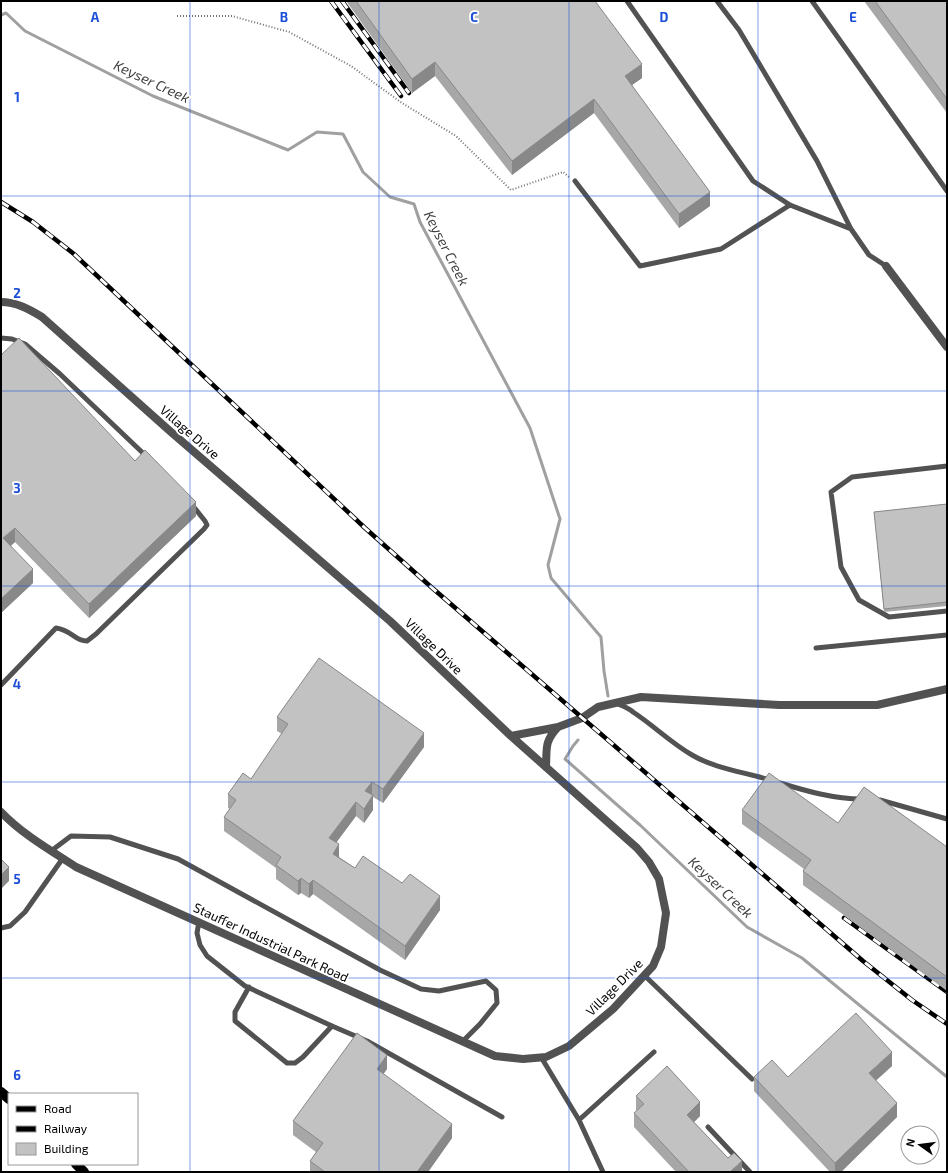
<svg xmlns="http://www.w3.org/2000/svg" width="948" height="1173" viewBox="0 0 948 1173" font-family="'Exo 2',sans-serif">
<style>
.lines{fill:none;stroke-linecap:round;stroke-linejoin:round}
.stream{stroke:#a0a0a0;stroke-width:3}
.path{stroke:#747474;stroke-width:2;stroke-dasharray:1 2;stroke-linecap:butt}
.service{stroke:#525252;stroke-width:5}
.minor{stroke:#525252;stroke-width:8}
.primary{stroke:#000;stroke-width:10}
.rail-casing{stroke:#000;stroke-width:4.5}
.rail{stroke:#fff;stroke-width:3;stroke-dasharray:9;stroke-linecap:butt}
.wall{fill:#a7a7a7}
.shaded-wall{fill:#888}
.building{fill:#c2c2c2;stroke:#888}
.grid{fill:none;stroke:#1d4ed8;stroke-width:1;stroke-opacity:0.55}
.labels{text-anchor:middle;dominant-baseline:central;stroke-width:3.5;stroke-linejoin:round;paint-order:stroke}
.street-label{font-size:13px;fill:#000;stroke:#fff}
.water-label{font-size:14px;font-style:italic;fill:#414141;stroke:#fff}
.grid-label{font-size:13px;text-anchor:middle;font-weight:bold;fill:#1d4ed8;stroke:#fff;stroke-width:3.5;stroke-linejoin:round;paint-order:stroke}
</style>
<rect width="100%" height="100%" fill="#fff"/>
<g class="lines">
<path class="stream" d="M1,15l5,-2 19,18 128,65 135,54 29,-18 26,2 20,38 27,25 24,7 6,18 110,206 30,91 -12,46 3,13 50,59 3,34 4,25
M578,740l-5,6 -8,13 75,66 107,102 55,31 145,119"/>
<path class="path" d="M177,16h55l57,16 62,34 51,37 54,33 55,54 52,-18 6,5"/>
<path class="service" d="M627,1l126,180 37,24 61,24 18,26 17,11
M717,1l22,29 78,131 34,68
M812,1l135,190
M575,181l65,85 81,-17 69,-44
M1,338l11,1 13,5 35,30 86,82
M947,466l-95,11 -21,15 10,75 18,33 30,17 58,-6
M816,648l131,-13
M1,685l55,-57c16,2 18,13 31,13l9,-7 108,-105 3,-4 -2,-4 -12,-15
M617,703c5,3 11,5 16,9 20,13 38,31 59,43 24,14 52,17 78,25
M780,783c26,8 54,16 82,16
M880,800l67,19
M51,851l20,-15 39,1 68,22 202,111 41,19 18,2 47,-10 10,9 1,13 -17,21 -18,18
M199,922l-2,11 3,12 7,11 38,30 87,40 35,15 135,76
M1,928l9,-2 15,-14 38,-54
M644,975l108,104
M249,987l-14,25v9l52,42h8l8,-6 29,-31
M541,1057l38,63 75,-68
M579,1120l24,52
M708,1127l42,45"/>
<path class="minor" d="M886,266l61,81
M1,302c15,0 28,7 41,15l129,115 219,189 121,115 126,112 12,14 10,17 7,34 -5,34 -8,19 -40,43 -44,37 -23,11 -23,2 -28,-3 -419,-189c-26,-17 -54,-33 -75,-55
M511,736l47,-9 24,-9 16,-11 43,-10 138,8h98l70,-16
M546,767c1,-19 -2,-25 12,-40"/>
<path class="primary" d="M1,1092l8,7
M76,1164l8,8"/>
<defs>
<path id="rail" d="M331,1l70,95
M342,1l67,92
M1,202l32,20 41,32 291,274 65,58 433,375 49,39 35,24
M844,918l103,74"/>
</defs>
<use href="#rail" class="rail-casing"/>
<use href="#rail" class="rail"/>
</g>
<path class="wall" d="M346,1h249l47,77 -10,7 78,121 -31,22 -85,-115 -82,62 -77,-99 -23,17z
M864,1h83v112z
M1,355l134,106 61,55 -107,102 -74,-76 -4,4 22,37 -32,30z
M947,504v102l-63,6 -10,-100z
M277,717l147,30 -41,56 -10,-6v13l-9,13 -8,-7 -20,27 3,14 16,11 85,42 -35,50 -92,-66 -4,4 -8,-5 -3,2 -22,-16v-11l-52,-37v-14l6,-8 -2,-1v-14l23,-15 31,-45 -5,-3z
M742,810l96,13 109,24v144l-144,-106v-14l1,-2 -62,-45z
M892,1066l-16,14 21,37 -56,55h-11l-76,-81v-14h34z
M387,1069l-4,5 69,64 -24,34h-118v-11l6,-9 -23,-17v-14z
M636,1096l64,20 -6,6 34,36 14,14h-66l-42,-45v-14l3,-2 -1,-1z"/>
<path class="shaded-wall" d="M435,62v14l-23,17v-14z
M642,64v14l-17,12v-14z
M594,99v14l-82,62v-14z
M710,192v14l-31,22v-14z
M196,502v14l-107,102v-14z
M15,528v14l-12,10v-14z
M33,569v14l-32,30v-14z
M424,733v14l-41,56v-14z
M372,782v14l-7,-5z
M373,795v15l-9,13v-14z
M356,802v14l-27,36v-14z
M339,844v14l-6,-4z
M9,867v14l-8,8v-14z
M301,878v15l-3,2v-14z
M313,880v14l-4,4v-14z
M440,896v14l-35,50v-14z
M892,1052v14l-23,21v-14z
M387,1055v14l-10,14v-14z
M700,1102v14l-13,13v-14z
M897,1103v14l-56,55h-6v-9z
M452,1124v14l-24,34h-11z
M742,1161v11h-12z"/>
<path class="building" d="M356,1h239l47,63 -17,12 85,116 -31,22 -85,-115 -82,62 -77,-99 -23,17z
M875,1h72v98z
M19,338l116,123 10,-11 51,52 -107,102 -74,-76 -12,10 30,31 -32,30v-244z
M947,504v98l-63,7 -10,-97z
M319,658l105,75 -41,56 -11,-7 -7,9 8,4 -9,14 -8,-7 -27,36 10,6 -6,10 22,14 8,-12 39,27 8,-9 30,22 -35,50 -92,-66 -4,4 -8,-6 -3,3 -22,-16 5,-8 -57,-40 12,-17 -8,-6 15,-21 8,6 37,-55 -11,-7z
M769,773l69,50 26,-36 83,60v130l-144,-106 8,-11 -69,-50z
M1,859l8,8 -8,8z
M856,1013l36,39 -23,21 28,30 -62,60 -81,-86 18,-17 16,17z
M357,1033l30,22 -10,14 75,55 -35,48h-92l-15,-11 13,-18 -30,-22z
M667,1066l33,36 -13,13 41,43 6,-5 8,8 -12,11h-41l-55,-59 10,-9 -8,-8z"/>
<path class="grid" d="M190,1v1171M379,1v1171M569,1v1171M758,1v1171M1,196h946M1,391h946M1,586h946M1,782h946M1,978h946"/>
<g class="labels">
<g class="street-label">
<text transform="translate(190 432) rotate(41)">Village Drive</text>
<text transform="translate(434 646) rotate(44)">Village Drive</text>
<text transform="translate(271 942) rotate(25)">Stauffer Industrial Park Road</text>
<text transform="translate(614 987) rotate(-45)">Village Drive</text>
</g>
<g class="water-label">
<text transform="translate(152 81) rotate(25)">Keyser Creek</text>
<text transform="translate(447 248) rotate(63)">Keyser Creek</text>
<text transform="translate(721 887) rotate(43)">Keyser Creek</text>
</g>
</g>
<g class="grid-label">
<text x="95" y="22">A</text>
<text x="284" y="22">B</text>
<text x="474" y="22">C</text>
<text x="664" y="22">D</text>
<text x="853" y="22">E</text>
<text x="17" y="102">1</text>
<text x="17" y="298">2</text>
<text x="17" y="493">3</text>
<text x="17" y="689">4</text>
<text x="17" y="884">5</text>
<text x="17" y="1080">6</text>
</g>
<rect width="948" height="1173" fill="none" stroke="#000000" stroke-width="4"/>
<rect x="8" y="1093" width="130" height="72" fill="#ffffff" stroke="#999999"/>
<rect x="16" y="1106" width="20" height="6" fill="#000000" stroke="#999999"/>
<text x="44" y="1113" font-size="12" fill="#000000">Road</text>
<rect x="16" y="1126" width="20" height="6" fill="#000000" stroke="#999999"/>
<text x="44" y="1133" font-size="12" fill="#000000">Railway</text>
<rect x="16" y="1143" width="20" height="12" fill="#c2c2c2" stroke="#999999"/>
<text x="44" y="1153" font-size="12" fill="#000000">Building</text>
<g transform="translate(920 1145) rotate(284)"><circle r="19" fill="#ffffff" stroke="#999999"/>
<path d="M0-3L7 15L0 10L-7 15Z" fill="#000000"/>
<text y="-6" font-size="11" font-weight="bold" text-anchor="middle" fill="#000000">N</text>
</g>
</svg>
